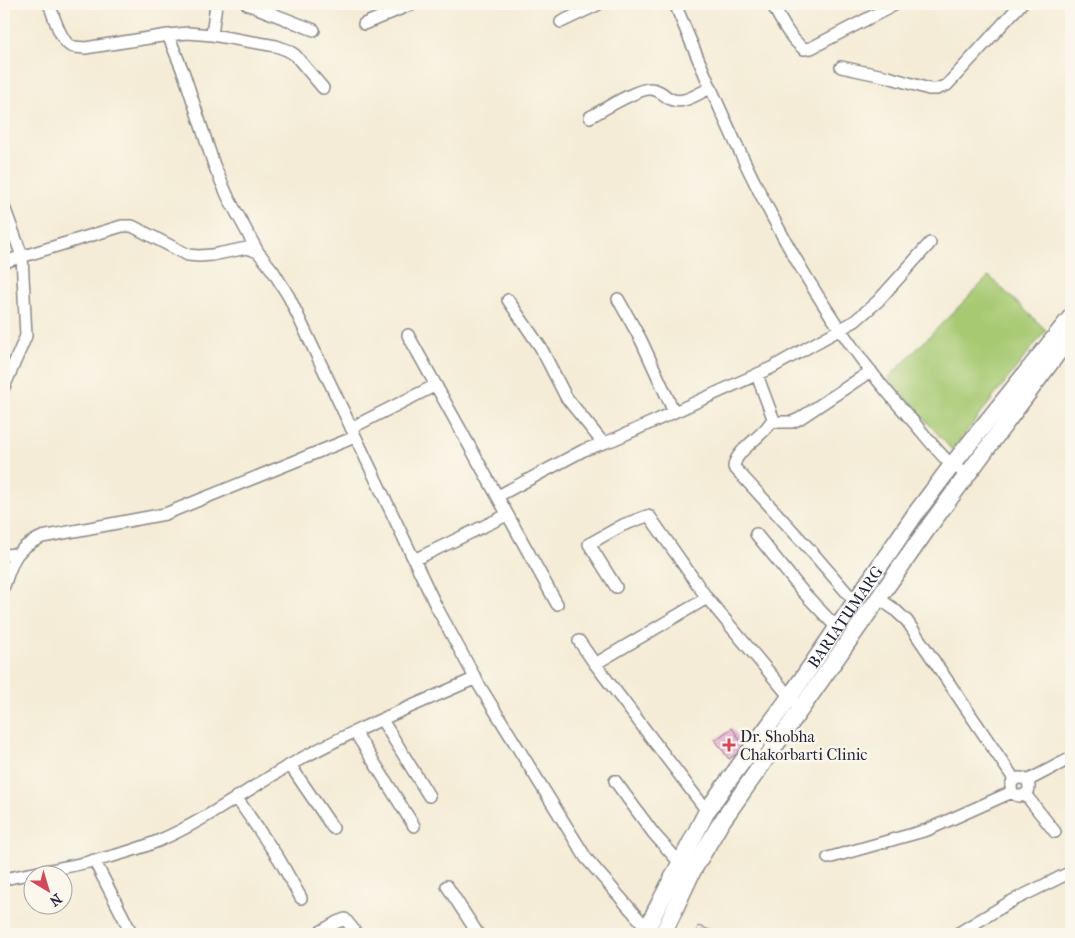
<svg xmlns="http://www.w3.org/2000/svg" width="1075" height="938" viewBox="0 0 1075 938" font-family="'IM FELL French Canon',serif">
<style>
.green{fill:#a7c972;stroke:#647656}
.building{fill:#e3a4ce}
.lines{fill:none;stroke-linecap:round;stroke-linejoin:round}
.street-casing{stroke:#8b8788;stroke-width:14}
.secondary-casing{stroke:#8b8788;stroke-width:19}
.street{stroke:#fff;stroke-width:11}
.secondary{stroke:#fff;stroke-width:16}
.poi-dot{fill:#d1495b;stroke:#fbf7ec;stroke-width:2}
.labels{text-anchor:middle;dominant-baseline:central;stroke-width:5;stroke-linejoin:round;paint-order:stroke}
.street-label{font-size:16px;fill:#22223b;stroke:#fbf7ec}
.poi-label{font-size:16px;fill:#22223b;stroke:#fbf7ec;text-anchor:start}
</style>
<rect width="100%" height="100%" fill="#fbf7ec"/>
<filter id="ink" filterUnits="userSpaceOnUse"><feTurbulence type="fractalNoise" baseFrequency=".02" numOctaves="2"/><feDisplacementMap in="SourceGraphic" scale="10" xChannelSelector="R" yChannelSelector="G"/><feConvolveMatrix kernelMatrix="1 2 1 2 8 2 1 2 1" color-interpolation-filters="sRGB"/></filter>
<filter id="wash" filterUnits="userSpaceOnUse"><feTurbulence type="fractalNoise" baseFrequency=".0096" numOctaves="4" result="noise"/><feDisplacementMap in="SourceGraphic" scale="20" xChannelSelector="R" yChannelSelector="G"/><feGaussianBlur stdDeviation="1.12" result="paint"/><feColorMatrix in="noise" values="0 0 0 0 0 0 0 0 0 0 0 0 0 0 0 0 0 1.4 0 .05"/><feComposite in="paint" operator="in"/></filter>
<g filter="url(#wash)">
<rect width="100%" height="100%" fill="#f4ecd6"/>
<path class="green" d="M989,276l57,54 -94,120 -64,-72z"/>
<g id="blocks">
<path class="building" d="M732,728l13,20 -16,11 -14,-19z
M698,926l25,8h-27z"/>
</g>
</g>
<g filter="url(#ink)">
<use href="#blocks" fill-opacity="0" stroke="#8b8788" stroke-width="1"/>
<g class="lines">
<defs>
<path id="street" d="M49,4c4,10 11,35 20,41 4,3 11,2 16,3l83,-13 20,-2 24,2 64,11 11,4 8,5 28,33
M247,4l67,26
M675,4c61,146 126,294 234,413 14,15 27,34 43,48 5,3 11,6 16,10
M772,4c9,16 17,34 32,45l7,-1 85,-44
M561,22l38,-18
M364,24l48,-20
M168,35l16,39 30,91 14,32 30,55
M212,35l4,-31
M841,67l47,10 41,12h8l10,-4 74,-81
M590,117c13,-7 46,-28 60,-28 7,0 12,4 17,8 14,10 30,-3 43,-9
M4,207l18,49 4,80 -22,51
M4,262l118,-36h10l56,29 11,1 13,-1 35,-7 11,4 15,19 16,26 147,309 43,79 107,173 65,75
M618,299l23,41 33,72
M508,300l33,48 25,49 37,46
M408,335l149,269
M757,375l16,43c-7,18 -38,31 -39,49l78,85 43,50
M771,422h21l7,-3 72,-48
M351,428l85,-43
M498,496l86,-46 31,-11 156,-71 84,-47 23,-20 52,-58
M756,534l47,58 34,36
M4,555l13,-1
M414,560l93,-45
M4,586c9,-27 11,-37 38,-49l123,-23 190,-77
M616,587l-27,-43 34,-19 24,-9 3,1 57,81 87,104
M878,598l16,11 13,12 107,158
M579,641l16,23 112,147
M595,664l112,-66
M382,720l47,76
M355,732l59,94
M290,765l43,63
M1011 787a9 9 0 1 1 18 0a9 9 0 1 1-18 0Z
M615,781l39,53 26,29
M1027,781l44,-23
M1025,794l30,38
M236,797l43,62 22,39
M828,858l99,-28 85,-38
M94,860l38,74
M4,879c49,-10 109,-19 154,-38 47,-20 88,-51 132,-76 59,-34 124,-59 186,-87
M447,886l31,48
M320,932l17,-10 8,-3 12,15
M957,934l53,-32 61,-30"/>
<g id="secondary">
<path id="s1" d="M645,934l11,-24 51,-99 16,-23 66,-90 127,-185 36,-48 119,-148"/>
<path d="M663,934l29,-62 28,-48 210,-299 141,-190"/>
</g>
</defs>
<use href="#street" class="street-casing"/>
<use href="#secondary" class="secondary-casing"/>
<use href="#street" class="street"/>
<use href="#secondary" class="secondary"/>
</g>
</g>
<path class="poi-dot" d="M726.5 737.5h5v5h5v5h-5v5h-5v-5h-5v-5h5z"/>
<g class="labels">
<g class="street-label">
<text stroke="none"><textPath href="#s1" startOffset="376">BARIATUMARG</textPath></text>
</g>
<g class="poi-label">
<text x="740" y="736">Dr. Shobha<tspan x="740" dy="18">Chakorbarti Clinic</tspan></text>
</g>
</g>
<rect width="1075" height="938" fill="none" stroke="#fbf7ec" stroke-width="20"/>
<g transform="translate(48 890) rotate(142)"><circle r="24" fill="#fbf7ec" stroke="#a4a2a5"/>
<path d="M0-4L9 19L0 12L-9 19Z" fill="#d1495b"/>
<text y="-8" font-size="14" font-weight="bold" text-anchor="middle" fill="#22223b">N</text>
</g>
</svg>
